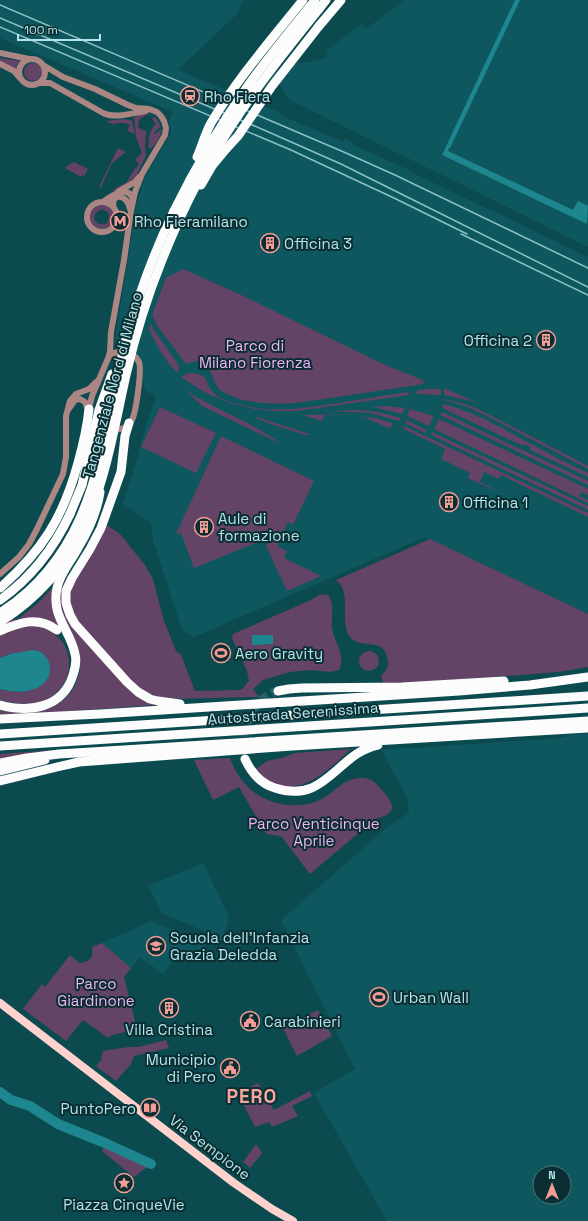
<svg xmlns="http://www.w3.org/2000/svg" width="588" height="1221" viewBox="0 0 588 1221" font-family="'Space Grotesk',sans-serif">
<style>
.built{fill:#0e575e;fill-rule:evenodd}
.green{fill:#634366;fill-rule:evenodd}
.water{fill:#1d868f}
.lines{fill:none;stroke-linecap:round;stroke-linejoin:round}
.river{stroke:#1d868f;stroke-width:10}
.motorway-tunnel{stroke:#246267;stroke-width:9;stroke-dasharray:9 4.5;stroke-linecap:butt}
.tertiary{stroke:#ab8683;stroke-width:6}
.primary{stroke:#ffd2ce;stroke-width:8}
.motorway{stroke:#fcfcfc;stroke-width:9}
.rail{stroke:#8dc1c6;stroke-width:1.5}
.motorway-bridge{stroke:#fcfcfc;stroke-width:9}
.labels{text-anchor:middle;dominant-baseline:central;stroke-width:4;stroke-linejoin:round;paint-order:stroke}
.poi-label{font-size:15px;fill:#b4e4e9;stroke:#0a2e31;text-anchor:start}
.park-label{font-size:15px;fill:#f2b3f7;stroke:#0a2e31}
.street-label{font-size:15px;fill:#b4e4e9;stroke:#0a2e31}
.district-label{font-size:19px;font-weight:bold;letter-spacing:1px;fill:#f9a5a0;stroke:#0a2e31}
</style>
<rect width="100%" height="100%" fill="#0b4b50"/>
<path class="built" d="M0,0h243l-5,13 -60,57 103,43 -1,2 64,27 1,-3 7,3 4,4 46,21 5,1 4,4 79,38 9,3 15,8 74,36v357l-163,-77 -231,100 -12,-7 -29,-90 -2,-17 -28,-19 15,-48 7,-27 11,-33 -10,-5 -2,-4 -1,-5v-17l-4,-9 -8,-6 -12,-3 -4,-6 22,-139 8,-25 24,-40 2,-7 -2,-9 4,-9 -173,-74z
M405,0h183v247l-300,-148 -9,-16 -11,-7 21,-14 6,2 2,-2 8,1 22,-5 -1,-7 35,-27 5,5z
M588,733v488h-201l-73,-128 41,-24 -74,-149 104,-91 24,-17 -2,-15 -26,-47 181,-12 15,-4zM540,1173h24v24h-24z
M203,863l26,54 -7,24 -9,-4v-2l-51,-22 -14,-27z
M151,921l55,23 -7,18 -16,-13 -20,25 -23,-17 -9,11 -29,-25z"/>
<path class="green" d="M0,58l20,3 -3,3 -1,7 -16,-8z
M24 72a9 9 0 1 1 18 0a9 9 0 1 1-18 0Z
M142,114c11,-1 17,4 19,15l-1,-2 -6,6 1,1 7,-5c-1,7 -7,18 -13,20 -1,-9 0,-19 7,-25l-4,-5 2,-2 -4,-2h-4l-7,5 -1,8 8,3 -1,18 1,7 -11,22 -21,14 -1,-2 14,-8 6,-11 5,-5v-3l-3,-3 7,-7 -6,-16 -2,-20z
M124,119l8,2 3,13 -8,-3 3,-6 -5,-2h-9l-1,2 -9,-4z
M118,148l8,4 -14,11 -11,24h-2z
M74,162l14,7 -4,7 -2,-1 -1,2 -16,-9 5,-4z
M101,205c7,0 14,5 13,14 -1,4 -4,8 -8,9 -15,6 -24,-18 -5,-23zM101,209l7,3 1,5 -2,6c-6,3 -10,1 -13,-4l1,-5z
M183,269l56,25 146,71 38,15 1,4 -121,18c-24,3 -61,3 -81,-11 -14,-10 -8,-39 -36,-27l-28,-37 -6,-12 14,-37z
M151,323l3,7 24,34 1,4 -2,5c-12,-13 -21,-28 -28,-44z
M189,373c24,1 13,10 26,21 8,7 22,10 31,12 29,7 57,2 86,-2 25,-4 50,-8 76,-12l1,3 -112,16h-24l-18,-2 -22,-5 -29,-12 -23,-15 5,-3z
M444,388l23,10 11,6 -7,-3 -27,-6z
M184,389c30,21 66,31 95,54l-73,-35 -6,-4z
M428,389h13v6l-25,-1 2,-4z
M444,399l21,5 11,4 112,58v3l-101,-53 -22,-10 -21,-6z
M443,404c33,8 60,25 90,41 18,10 36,19 55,28v4l-58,-27v-3l-6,-3 -1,2 -81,-38z
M386,406l19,2 -3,6 -29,-7z
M160,407l56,26 -20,40 -55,-26z
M410,409l24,7 -5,10 -22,-10z
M359,410l19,2 23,6 -2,3 -29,-8 -39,-2z
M442,412l146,69v4l-148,-70z
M302,415c30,-1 61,-2 90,8v3l-2,2 -4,-1 -22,-10 -14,-2h-25l-3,6z
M257,417l52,17 -1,2 -40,-13 -12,-5z
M439,419l149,70v6l-7,-3 -2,4 9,4v3l-154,-74z
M406,420l21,10 -2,3 -20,-10z
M404,426l184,87v4l-87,-42 -2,4 -15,-7 -4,10 14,7v1l-26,-12 2,-5 -29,-14 4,-10 -41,-20 -1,-2z
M432,432l156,74v4l-157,-75z
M221,436l93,45 -21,44 -5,-3 -11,24 10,5 -3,7 37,18 -34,15 -21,-45 2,-2v-4l-5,-3 -3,1 -2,4 -64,26 -13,-35 -5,1z
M107,525l13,9 25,31 8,14 11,42 12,30 5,4 14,36 45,-1c6,-2 5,-7 9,-9l-2,-10 -15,-33 1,-4 78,-34c6,-4 10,-7 17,-5 7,9 3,23 4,33 3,16 14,27 7,42l-8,2 -20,-2 -21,2 -27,8 -10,9 6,8 -94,2 -11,-4 -13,-5 -12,-11 -48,-54 -10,-17 -1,-9v-8l5,-13z
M430,539l158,75v53l-30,5 -128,10 -46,3 -3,-9c5,-5 8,-9 7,-16 -4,-24 -25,-10 -37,-22 -11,-11 -2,-37 -9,-51 -1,-2 -4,-5 -6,-7z
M67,578l5,47 84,79v1l-156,11v-6c28,7 61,3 75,-25 4,-8 6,-17 5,-26 -2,-28 -34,-52 -13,-81z
M54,586l6,41 -6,7c24,17 18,54 -8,66 -14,6 -32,4 -46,0v-11l7,2 18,1 12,-42 -27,4 -10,4v-41l17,3 20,-16z
M359 661a10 10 0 1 1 20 0a10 10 0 1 1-20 0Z
M351,749c-20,18 -45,45 -75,36 -8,-3 -15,-10 -20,-16l11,-8 14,-3 14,-5z
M56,750l-56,9v-5z
M230,758c4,11 9,20 18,29 18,18 51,24 74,12 12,-7 24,-22 40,-21 4,0 8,1 11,3 5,4 21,21 19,27 -2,8 -11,9 -17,11l-65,55 -29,-38 -15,-2 -27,-47 -26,13 -19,-40z
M102,943l29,25 -7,9 13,52 -25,6 -4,3 -25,-18 -17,21 -43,-32 19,-25 3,3 25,-32 9,8c11,-1 15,-6 13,-16z
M318,1010l14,26 -35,20 -14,-28z
M166,1040l3,8 -35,8 -3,8 -15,17 -20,-15 5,-6 2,-9 25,-4h10z
M258,1083l16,27 36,-19 2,5 -20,10 6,10 -26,11 -3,-5 -14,5 -17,-34z
M256,1144l6,9 -12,15 -7,-6z
M104,1147l43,20 -13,10 -32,-26z"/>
<path class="water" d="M515,0h5l-70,148h-1l-1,3 125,59 5,-9 10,5 -1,18 -145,-69z
M252,635h21v9l-21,1z
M32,650c16,0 24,20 13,32 -11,12 -31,11 -45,7v-31l10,-4z"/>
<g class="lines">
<path class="river" d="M0,1092l11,8 19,6 28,18 47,19 46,21"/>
<path class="motorway-tunnel" d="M243,750c-5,-24 12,-52 35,-59"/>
<path class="tertiary" d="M0,53l29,6
M19 72a13 13 0 1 1 26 0a13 13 0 1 1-26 0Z
M0,64l14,7 6,7
M43,65l20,12 32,12 33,16 8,3 13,1 8,3 4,4 3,5 2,7 -1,7 -23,39 -7,18 -4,19 -7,49 -13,72 -1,20 -2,7
M40,83h10l53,30c13,6 29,0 43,-2
M119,191l16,-9 4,-5
M87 217a15 15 0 1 1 30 0a15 15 0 1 1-30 0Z
M103,202c8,-6 27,-19 30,-1
M114,208c-5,-13 12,-17 16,1
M89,409l3,-13 17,-40c9,-7 25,-5 30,6 3,8 -3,50 -7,58 -4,7 -10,10 -18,10 -7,1 -14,-2 -20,-7
M68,410l7,-10 5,-1 5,3 4,11
M0,574l19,-17 10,-13 8,-15 26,-55 3,-17v-41l4,-15 6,-7 13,-5 7,-7"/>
<path class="primary" d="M0,1003l234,180 38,26 21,12"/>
<path class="motorway" d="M319,9l7,-9
M319,26l22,-26
M201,185l11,-19 14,-17
M128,332c12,-41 27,-82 46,-121
M129,423l-4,13 -4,36 -20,56 -11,21 -18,29 -6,13v12l4,12 5,9 52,58 11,10 12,7 8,2 22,3
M0,588c42,-37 63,-70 78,-125 5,-18 9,-35 11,-54
M0,600c31,-22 54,-52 70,-86
M278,691l11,-2 13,-1 100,-1 102,-6
M0,705c30,8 63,3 73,-30 2,-6 4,-14 2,-21 -5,-25 -24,-37 -18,-66 3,-15 14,-27 21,-40 11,-18 19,-36 22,-56
M0,719l100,-5 359,-23 71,-6 58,-8
M0,734l588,-38
M0,746l588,-38
M245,759c6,13 16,25 30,29 51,17 62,-35 103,-43
M0,763l27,-5 32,-4 529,-33
M0,771l45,-11
M0,781l57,-14 22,-5 213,-16 296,-18"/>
<path class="rail" d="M0,5l346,148 49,22 193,93
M0,18l264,112 77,34 247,123
M0,27l291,123 103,48 73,36
M461,234l127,61"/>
<path class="motorway-bridge" d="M226,149l12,-13 34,-50 47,-60
M197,157c5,-11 8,-23 14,-34 26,-44 60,-83 92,-123
M174,211c21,-43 45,-84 73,-124 21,-30 45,-58 68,-87
M70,514l12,-29 17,-75 13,-36
M0,613c102,-66 100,-176 128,-281
M0,622c94,-59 104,-148 126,-247 9,-39 21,-78 36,-115 15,-37 32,-74 53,-108 30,-51 67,-97 104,-143
M0,631c20,-9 38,-15 57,-1"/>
</g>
<defs>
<symbol id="station-ring" viewBox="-11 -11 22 22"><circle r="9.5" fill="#0a2e31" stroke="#f59c96" stroke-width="1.5"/><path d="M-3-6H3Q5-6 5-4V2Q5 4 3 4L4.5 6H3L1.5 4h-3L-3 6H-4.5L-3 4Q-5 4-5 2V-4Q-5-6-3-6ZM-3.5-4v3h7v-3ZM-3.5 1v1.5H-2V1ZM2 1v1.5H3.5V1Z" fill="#f59c96"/></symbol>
<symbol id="metro-ring" viewBox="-11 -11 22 22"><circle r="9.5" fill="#0a2e31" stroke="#f59c96" stroke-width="1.5"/><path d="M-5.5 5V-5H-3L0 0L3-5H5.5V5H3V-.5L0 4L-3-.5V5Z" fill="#f59c96"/></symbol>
<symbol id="building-ring" viewBox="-11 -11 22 22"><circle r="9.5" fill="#0a2e31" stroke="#f59c96" stroke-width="1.5"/><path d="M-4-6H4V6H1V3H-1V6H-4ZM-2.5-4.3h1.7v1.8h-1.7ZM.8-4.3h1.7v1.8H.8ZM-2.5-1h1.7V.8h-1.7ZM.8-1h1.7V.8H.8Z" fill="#f59c96"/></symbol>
<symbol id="stadium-ring" viewBox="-11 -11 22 22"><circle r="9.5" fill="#0a2e31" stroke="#f59c96" stroke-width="1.5"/><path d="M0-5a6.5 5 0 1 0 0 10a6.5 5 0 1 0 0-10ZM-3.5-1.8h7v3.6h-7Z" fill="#f59c96"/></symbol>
<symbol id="school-ring" viewBox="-11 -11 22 22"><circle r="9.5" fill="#0a2e31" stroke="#f59c96" stroke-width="1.5"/><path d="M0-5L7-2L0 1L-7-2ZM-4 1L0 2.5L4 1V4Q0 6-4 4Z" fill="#f59c96"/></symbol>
<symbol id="civic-ring" viewBox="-11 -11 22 22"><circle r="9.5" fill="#0a2e31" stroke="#f59c96" stroke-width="1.5"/><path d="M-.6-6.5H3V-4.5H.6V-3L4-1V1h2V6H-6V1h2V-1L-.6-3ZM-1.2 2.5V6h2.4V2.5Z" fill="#f59c96"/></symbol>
<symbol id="library-ring" viewBox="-11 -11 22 22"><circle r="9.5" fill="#0a2e31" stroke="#f59c96" stroke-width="1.5"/><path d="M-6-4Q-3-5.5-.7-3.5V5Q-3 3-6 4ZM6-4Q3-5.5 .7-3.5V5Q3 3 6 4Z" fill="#f59c96"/></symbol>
<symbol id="sight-ring" viewBox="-11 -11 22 22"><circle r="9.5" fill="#0a2e31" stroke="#f59c96" stroke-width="1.5"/><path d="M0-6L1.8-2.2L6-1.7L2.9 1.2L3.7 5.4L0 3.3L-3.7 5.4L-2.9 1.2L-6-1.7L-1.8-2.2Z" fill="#f59c96"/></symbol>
</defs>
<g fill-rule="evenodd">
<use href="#station-ring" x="179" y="85" width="22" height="22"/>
<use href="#metro-ring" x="109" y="210" width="22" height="22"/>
<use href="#building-ring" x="259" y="232" width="22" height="22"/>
<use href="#building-ring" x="535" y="329" width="22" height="22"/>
<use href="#building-ring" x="438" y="491" width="22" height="22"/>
<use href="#building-ring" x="193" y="516" width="22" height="22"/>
<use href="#stadium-ring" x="210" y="642" width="22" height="22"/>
<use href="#school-ring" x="145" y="935" width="22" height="22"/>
<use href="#stadium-ring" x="368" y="986" width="22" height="22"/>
<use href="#building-ring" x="158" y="997" width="22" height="22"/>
<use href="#civic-ring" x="239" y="1010" width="22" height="22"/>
<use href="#civic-ring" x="219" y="1057" width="22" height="22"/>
<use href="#library-ring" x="139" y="1097" width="22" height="22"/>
<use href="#sight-ring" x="113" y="1172" width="22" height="22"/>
</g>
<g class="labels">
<g class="poi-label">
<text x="204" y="96">Rho Fiera</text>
<text x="134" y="221">Rho Fieramilano</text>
<text x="284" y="243">Officina 3</text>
<text x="532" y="340" text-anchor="end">Officina 2</text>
<text x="463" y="502">Officina 1</text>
<text x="218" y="518">Aule di<tspan x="218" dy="17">formazione</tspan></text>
<text x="235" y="653">Aero Gravity</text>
<text x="170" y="937">Scuola dell'Infanzia<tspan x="170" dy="17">Grazia Deledda</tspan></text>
<text x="393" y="997">Urban Wall</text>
<text x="264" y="1021">Carabinieri</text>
<text x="169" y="1029" text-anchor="middle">Villa Cristina</text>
<text x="216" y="1059" text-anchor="end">Municipio<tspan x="216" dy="17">di Pero</tspan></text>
<text x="136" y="1108" text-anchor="end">PuntoPero</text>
<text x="124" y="1204" text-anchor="middle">Piazza CinqueVie</text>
</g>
<g class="park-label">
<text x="255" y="345">Parco di<tspan x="255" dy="17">Milano Fiorenza</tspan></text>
<text x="314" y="823">Parco Venticinque<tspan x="314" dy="17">Aprile</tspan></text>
<text x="96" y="983">Parco<tspan x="96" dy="17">Giardinone</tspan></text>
</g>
<g class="street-label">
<text transform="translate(112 385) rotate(-75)">Tangenziale Nord di Milano</text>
<text transform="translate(293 713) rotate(-4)">Autostrada Serenissima</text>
<text transform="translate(210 1147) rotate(37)">Via Sempione</text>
</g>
<g class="district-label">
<text x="252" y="1096">PERO</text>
</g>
</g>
<g transform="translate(552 1185)"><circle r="19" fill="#0a2e31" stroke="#4e777b"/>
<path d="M0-3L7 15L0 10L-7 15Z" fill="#f59c96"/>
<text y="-6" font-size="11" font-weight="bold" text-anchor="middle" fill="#b4e4e9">N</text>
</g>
<path d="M18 34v6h82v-6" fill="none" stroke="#b4e4e9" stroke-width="2"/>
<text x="24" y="34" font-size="12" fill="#b4e4e9" stroke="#0a2e31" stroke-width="3" paint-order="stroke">100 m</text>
</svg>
